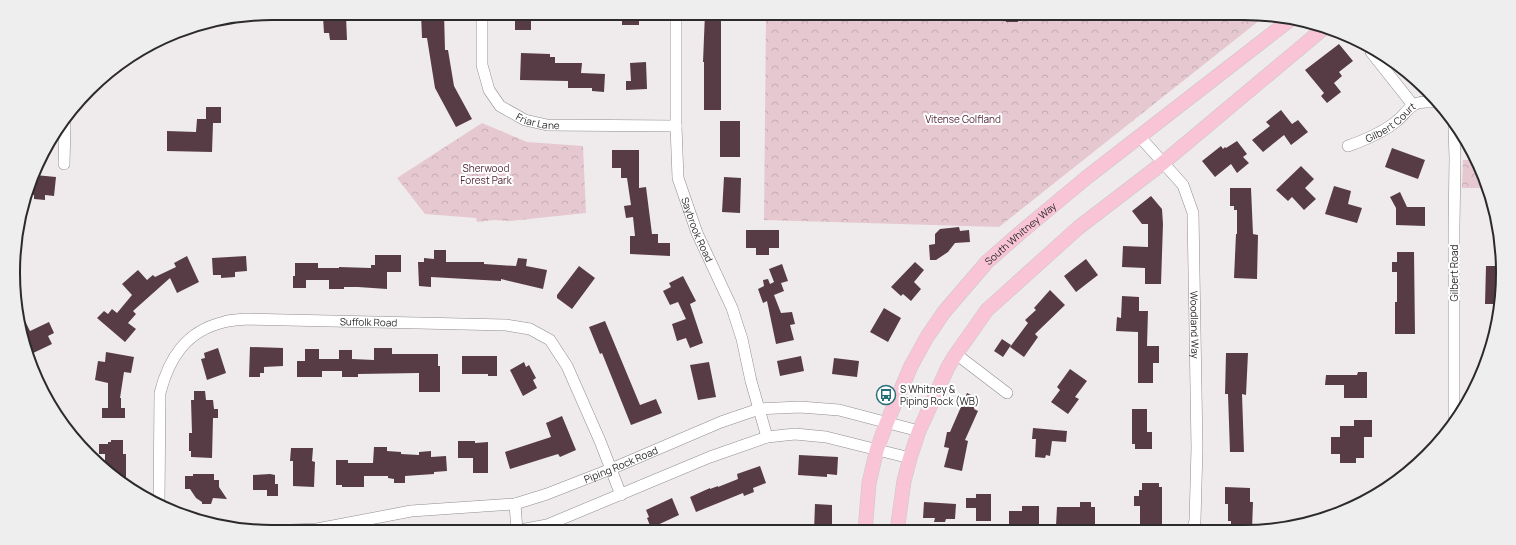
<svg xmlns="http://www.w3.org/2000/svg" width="1516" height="545" viewBox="0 0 1516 545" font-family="Manrope,sans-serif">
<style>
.park{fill:url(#park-crowns)}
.building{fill:#573c45}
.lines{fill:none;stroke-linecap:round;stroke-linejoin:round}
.minor-casing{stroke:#918d8e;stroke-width:12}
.major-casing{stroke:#c8c8c8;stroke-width:15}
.minor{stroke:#fff;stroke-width:11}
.major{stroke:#fac4d7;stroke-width:14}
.labels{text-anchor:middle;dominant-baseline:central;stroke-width:4;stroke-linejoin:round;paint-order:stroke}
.street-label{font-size:10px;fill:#2c2a2b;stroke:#fff}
.park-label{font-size:10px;fill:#522536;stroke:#fff}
.poi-label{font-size:10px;fill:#2c2a2b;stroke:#fff;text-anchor:start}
.rim{fill:none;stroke:#2c2a2b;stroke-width:2}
</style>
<defs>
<pattern id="park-crowns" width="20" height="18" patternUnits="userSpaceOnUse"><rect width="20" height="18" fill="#e6c8d1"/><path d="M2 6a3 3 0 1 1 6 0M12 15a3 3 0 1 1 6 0" fill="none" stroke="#c5acb4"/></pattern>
</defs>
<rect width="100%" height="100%" fill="#efebec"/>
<path class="park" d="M766,13h477l22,3 -266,211 -235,-7z
M482,123l45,19 56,4 3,67 -76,8 -16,-1 -17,2 -1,-4 -51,-4 -28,-36z
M1463,160h11l10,28h-22z"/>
<path class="building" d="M421,13h23l1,37h3l6,36 18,33 -16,8 -21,-39 -8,-50h-5z
M515,13h16v17h-16z
M622,13h17v12h-17z
M705,13h16v97h-17v-48h-1z
M1006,13h11l1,9h-12z
M346,16l1,24h-17l-1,-7h-5l-1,-16z
M1339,44l14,17 -14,11 3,4 -8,7 7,9 -14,11 -6,-7 3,-3 -19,-23z
M521,53l29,1v3h5v6h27l-1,10 24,1 -1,18 -12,-1v-3h-24v-7l-48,-1z
M646,62l1,27 -21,1v-9h5l-1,-18z
M206,107h15v16h-8l-1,29 -45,-1v-20l29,1 1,-13h9z
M1281,110l11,14 6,-4 10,12 -17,13 -7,-10 -21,17 -11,-12 18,-14 -4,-4z
M720,121h20v36h-20z
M1237,141l10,13 -4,3 6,6 -12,10 -6,-9 -16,13 -13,-16 19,-15 2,3 2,-2 1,1z
M1392,148l33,12 -7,19 -33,-12z
M612,150h27v38l7,-1 6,47h6v9h12v13l-40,-2v-18h5l-2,-19 -7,1 -2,-12 7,-1 -4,-27h-6v-10h-9z
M1301,166l13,13 -9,9 11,11 -12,11 -12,-13 -4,4 -12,-11z
M35,175l21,2 -2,19 -9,-1v5l-11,-1v-4l-5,-1z
M724,177l17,1 -1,35 -18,-1z
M1334,186l17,5 -3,13 14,4 -5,15 -32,-9z
M1230,188h21l2,46 5,1 -1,44 -23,-1 2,-44h1v-24h-3v-4h-4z
M1400,192l7,15h18v19l-29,-1v-17l-6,-11z
M1151,196l11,13 1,15 -2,60h-16v-16l-23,-1 1,-21 25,1v-23h-6l-10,-13z
M959,227l1,4 9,-1 1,12 -15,1 -7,9 -12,8h-6l-1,-15 6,-1v-10l5,-5z
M746,230h33v18h-10v7h-13v-7h-10z
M434,250h12v12h38v2l32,2 2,-8 9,1 -1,7 21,4 -4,19 -42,-10v2l-70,-4v10l-12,-1 -1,-24h6v-4l10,1z
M1397,252h17l1,82h-20v-32h2v-30h-5v-10h5z
M375,255h26v17h-14v17l-29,-2h-14v2h-15v-9h-23v8h-13v-12h2v-13h23v5h21v-1l32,1v-3h4z
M187,256l12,26 -22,11 -7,-15 -37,33 3,3 -8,9 8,6 -11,13 -28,-24 7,-7 4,3 4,-5 5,4 15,-18 -10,-11 16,-14 9,10 6,-5 2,2 21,-10 -2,-4z
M246,256l1,15 -12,1v5l-14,1v-3h-8l-1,-17z
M1086,259l12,16 -22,17 -12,-16z
M915,262l9,8 -10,12 7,7 -10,12 -8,-7 -2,2 -10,-9z
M782,264l6,17 -7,2 3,8 -10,4 7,18 11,-1 3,12 -5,1 4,15 -18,4 -9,-43 -4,2 -5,-14 6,-3 -1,-6 5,-1 2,5 4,-2 -5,-13z
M579,266l16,12 -23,31 -15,-11v-3z
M1486,266h13l-2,38h-12z
M683,276l13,25 -6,3 13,39 -13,5 -4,-10 -9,3 -5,-17 14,-5 -8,-17 -8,3 -7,-14 8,-4 -2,-4z
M1050,290l15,15 -30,29 3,3 -14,20 -14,-10 18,-24 -3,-3 11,-10 -2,-2z
M1122,296l17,1v14h9l-1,35h12v17h-6v20h-15v-51l-22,-1 1,-14 4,1z
M884,308l17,10 -13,24 -18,-10z
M20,311l10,20 19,-9 5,11 -6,3 4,8 -23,11 -7,-16z
M605,321l35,84 16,-6 6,14 -31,12 -29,-72 -2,1 -11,-27z
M1002,339l9,6 -8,12 -9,-6z
M250,347l33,1v18l-19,1v6h-4v4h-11z
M218,348l8,25 -19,7 -6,-21 4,-1 -1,-5z
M374,348h18v6h46v12h2v26h-21v-19l-61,1v3h-16v-6h-20v6h-25v-16h8v-12h14v10h20v-9h13v9l22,1z
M106,352l28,5 -3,16 -7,-1 -4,26h1v10h4v10h-23v-10h6v-25l-13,-3 3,-19 7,1z
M1226,353h22l-2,42 -4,-1 2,58h-14l-2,-58h-3z
M462,356h35v20h-9v-2h-26z
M801,356l3,15 -24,5 -3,-15z
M834,358l25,3 -2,16 -25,-3z
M524,362l2,5 3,-2 7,13 -3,2 4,8 -14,8 -13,-26z
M709,362l7,35 -18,3 -8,-35z
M1070,369l17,12 -12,16 4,2 -11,15 -17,-12 9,-12 -3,-3z
M1358,372h9v26h-23v-13h-19l1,-10h31z
M194,391h11l1,9h7l1,9h4v9h-5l-1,40 -21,-1v-6h-2v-18h3l-1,-33h3z
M967,393l12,6 -5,10 4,2 -13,29 3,1 -6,30 -18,-4 5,-19 -5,-1 3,-15h3z
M1132,409h15v23h5v17h-17v-5h-3z
M562,416l14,34 -16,7 -2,-3 -48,15 -5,-17 46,-15 -5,-14z
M1354,420h18v17h-8v21h-8v5h-16v-9h-9v-17h9v-11h14z
M1033,428l34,3 -1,11 -14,-1 -2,15 -4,-1 -1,3 -10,-1 1,-18h-4z
M111,440h12v14h3v32l-21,-21v-11h-6v-10h9v-2h3z
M458,441h17v2l13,-1v31h-15v-15h-15z
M374,447h13v4l14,1v2l18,1v-3l12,-1v6l15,-1 1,15 -13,1v2l-29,2v7h-11v-4l-6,-1v-2h-24v11h-22v-2h-6v-25h12v3h25z
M291,448h22l-1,13 3,1 -1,25 -21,-1v-25h-3z
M799,455l39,2 -1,18 -10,-1v3l-29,-2z
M760,466l6,17 -13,5 1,4 -10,4 -1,-3 -47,19 -6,-15 20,-9v1l8,-3v1l20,-8 -1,-5z
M193,474h21v6h5v7l8,12 -14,-1 -2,6h-9v-2l-6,-4 -6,-9h-5v-13h8z
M270,474l5,1v9h3v12h-11v-6h-14v-15z
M1142,483h17v4h3v43h-16v-2h-6v-22h-6v-10h5v-6h3z
M1225,487l25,1v14h3l-1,28h-21v-9h-3v-17h-3z
M976,494h15v27h-15v-13h-10v-10h10z
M672,498l7,17 -28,13 -4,-10 2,-1 -3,-7z
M924,502l32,2 -1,15h-9l-1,3h-11l1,-4h-12z
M1080,502h11v5h4v19h-39l1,-19h23z
M815,504l17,1v26h-18z
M1022,506h17v18h-30v-13h13z"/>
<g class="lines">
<defs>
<g id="minor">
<path id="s1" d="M482,13v52l7,25 11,16 25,14 22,5 129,1"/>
<path id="s2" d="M676,13v113l2,52 19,55 35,75 10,31 9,42 16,56"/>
<path d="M1371,52l42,53"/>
<path d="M1454,126l1,33 -1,68v192"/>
<path id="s3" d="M1140,137l43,48 10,28 4,235 -2,73 -3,9"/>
<path id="s4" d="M1348,146c17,-6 36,-14 50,-26 5,-4 10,-12 16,-15 5,-4 12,-3 18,-3"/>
<path d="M64,164l1,-39"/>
<path d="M956,354l51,39"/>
<path id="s5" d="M159,502l1,-109c9,-35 26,-62 64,-71 6,-2 14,-2 21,-3l261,6 24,4 20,11 17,26 33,75 21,54"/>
<path d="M515,504l2,27"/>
<path id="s6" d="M265,531l52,-2 94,-18 104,-7 32,-10 64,-25 110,-47 38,-13 41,-2 39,3 80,21"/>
<path d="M515,531l32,-6 163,-68 57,-20 28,-3 31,3 84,21"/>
</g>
<g id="major">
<path id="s7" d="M865,531l4,-48 8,-34 10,-27 24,-56 16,-29 17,-25 43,-50 33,-29 66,-55 205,-159"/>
<path d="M897,531l7,-50 6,-23 9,-27 29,-64 8,-13 31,-44 91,-82 86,-66 160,-134"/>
</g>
</defs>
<use href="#minor" class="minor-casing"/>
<use href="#major" class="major-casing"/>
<use href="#minor" class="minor"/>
<use href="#major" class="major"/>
</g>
<defs>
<symbol id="bus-ring" viewBox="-11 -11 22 22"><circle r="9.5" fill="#fff" stroke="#266f78" stroke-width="1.5"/><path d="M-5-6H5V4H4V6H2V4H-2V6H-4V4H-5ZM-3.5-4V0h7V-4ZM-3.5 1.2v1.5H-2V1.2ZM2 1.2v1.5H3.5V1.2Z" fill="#266f78"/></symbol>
</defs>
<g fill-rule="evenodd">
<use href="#bus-ring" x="875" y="384" width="22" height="22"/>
</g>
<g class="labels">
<g class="street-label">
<text stroke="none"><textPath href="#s1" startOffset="139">Friar Lane</textPath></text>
<text stroke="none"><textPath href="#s4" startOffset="49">Gilbert Court</textPath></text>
<text stroke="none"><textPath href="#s2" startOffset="220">Saybrook Road</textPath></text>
<text stroke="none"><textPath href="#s7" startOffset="346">South Whitney Way</textPath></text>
<text transform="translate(1454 273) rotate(-90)">Gilbert Road</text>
<text stroke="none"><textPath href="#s5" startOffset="355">Suffolk Road</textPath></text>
<text stroke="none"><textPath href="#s3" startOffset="206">Woodland Way</textPath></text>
<text stroke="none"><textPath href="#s6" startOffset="365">Piping Rock Road</textPath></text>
</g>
<g class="park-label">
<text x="963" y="119">Vitense Golfland</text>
<text x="486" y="168">Sherwood<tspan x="486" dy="12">Forest Park</tspan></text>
</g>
<g class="poi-label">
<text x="900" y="389">S Whitney &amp;<tspan x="900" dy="12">Piping Rock (WB)</tspan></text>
</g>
</g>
<path d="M0 0H1516V545H0ZM272 20H1244A252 252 0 0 1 1496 272V273A252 252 0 0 1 1244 525H272A252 252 0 0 1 20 273V272A252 252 0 0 1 272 20Z" fill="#eee" fill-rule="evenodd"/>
<path class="rim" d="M272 20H1244A252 252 0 0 1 1496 272V273A252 252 0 0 1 1244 525H272A252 252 0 0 1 20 273V272A252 252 0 0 1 272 20Z"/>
</svg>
